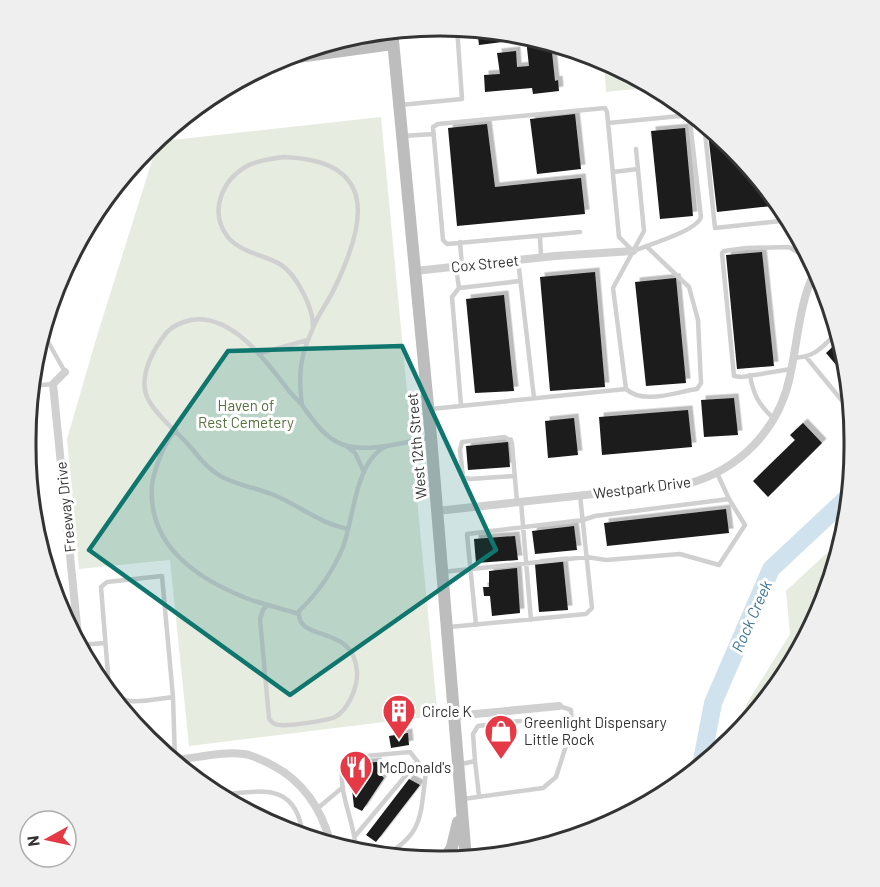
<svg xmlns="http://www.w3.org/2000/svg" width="880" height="887" viewBox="0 0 880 887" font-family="Barlow,sans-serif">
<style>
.green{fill:#e6ecdf}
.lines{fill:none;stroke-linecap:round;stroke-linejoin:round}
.river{stroke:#cfe2ee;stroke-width:18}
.building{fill:#1a1a1a;filter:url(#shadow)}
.lane{stroke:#d0d0d0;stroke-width:4.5}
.street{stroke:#d0d0d0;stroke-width:8}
.secondary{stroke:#bdbdbd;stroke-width:12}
.marked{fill:#0f766e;fill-opacity:0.2;stroke:#0f766e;stroke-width:4.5;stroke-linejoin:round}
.labels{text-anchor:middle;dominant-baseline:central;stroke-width:6;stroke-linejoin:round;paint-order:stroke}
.street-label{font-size:15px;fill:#333;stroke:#fff}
.park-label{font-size:15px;fill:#56703f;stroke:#fff}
.poi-label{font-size:15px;fill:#333;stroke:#fff;text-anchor:start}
.water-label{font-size:16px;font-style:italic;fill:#3f7597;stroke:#fff}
.rim{fill:none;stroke:#333;stroke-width:3}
</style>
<defs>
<filter id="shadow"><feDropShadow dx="4.5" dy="-4.5" stdDeviation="0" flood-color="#0004"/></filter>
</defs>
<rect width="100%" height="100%" fill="#fff"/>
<path class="green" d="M604,60l50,27 -48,5z
M381,117l56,592 -4,7 -244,30 -19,-186 -91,9 -12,-130 30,-103 58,-185 -1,-9z
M843,538l-20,67 -38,72 -50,61 12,-35 43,-69 -4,-43z"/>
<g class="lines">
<path class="river" d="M701,766l12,-63 58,-134 79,-74"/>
</g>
<path class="building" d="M477,29l44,4 30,10 4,38 3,-1 1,11 -26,3 -1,-6 -47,4 -1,-17 16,-1 -3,-21 19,-2 1,16 12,-1 -3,-27 -47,6z
M575,114l6,55 -44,5 -7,-55z
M487,124l8,63 86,-9 4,36 -128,12 -9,-98z
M685,128l8,88 -33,3 -9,-88z
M715,132l18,15 48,58 -64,7 -9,-79z
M762,252l12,114 -37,3 -11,-114z
M595,272l10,115 -55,4 -10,-114z
M676,278l10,105 -40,3 -11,-104z
M504,295l10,96 -39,2 -9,-94z
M841,339l5,20 2,20 -22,-26z
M734,398l4,37 -34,2 -3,-37z
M688,410l4,37 -90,8 -3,-38z
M574,418l4,37 -30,3 -3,-37z
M803,423l19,20 -54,54 -15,-16 42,-41 -5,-5z
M508,442l2,25 -42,3 -2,-24z
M726,509l3,24 -122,13 -3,-23z
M574,526l3,24 -42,4 -3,-23z
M515,536l3,24 -42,3 -2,-24z
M563,561l5,49 -29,2 -4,-48z
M517,568l3,45 -28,3 -2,-20h-6l-1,-9h6v-16z
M408,733l1,12 -18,3 -2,-12z
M377,762l2,11 5,5 -22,33 -8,-4 -4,-36 16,-2v-6z
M409,779l11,6 -44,57 -10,-7z"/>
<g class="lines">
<path class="lane" d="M400,105l62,-6 -5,-72
M608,123l72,-7 7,1 3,5 11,95c-4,14 -53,28 -68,34
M704,123l11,105 75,-8
M402,136l32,-2
M283,157c95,3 84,64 52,130 -6,14 -17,27 -22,41 1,-19 -16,-53 -33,-64 -16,-9 -41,-12 -53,-28 -18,-25 -5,-56 20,-70 11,-6 24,-7 36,-9z
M613,172l25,-3
M580,232l-133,12 -4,-4 -10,-113 5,-3 167,-16 2,4 12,125 14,14
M540,236l1,21
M460,242l2,24
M518,260l16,138
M456,267l3,21 -7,9 9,108
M459,288l61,-7
M42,331l23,41
M261,353l47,-13 5,-12
M793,358c24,-1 28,-11 45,-26
M807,358l41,50 3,-3
M791,369l-49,8 -8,-1 -12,-123 2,-2 22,-3 43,-1 22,13
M750,375c3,19 9,30 23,43
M31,386l22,-2
M626,389c17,16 50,3 71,0l4,-6 -3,-63 -9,-33 -43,-41
M302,405c-3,-23 -3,-43 6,-65
M431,409l195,-20 -13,-101 31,-57 -8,-82
M176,430c-11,10 -22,40 -24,55 -5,63 50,97 102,116 15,5 30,8 45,13
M345,445l10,8 9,19
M514,476l-44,3 -7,-2 -3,-27 2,-8 43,-5 6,4 1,3 5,58
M521,502l10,118
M347,529c-8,-3 -17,-4 -25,-9 -17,-8 -31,-18 -48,-25 -40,-15 -53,-9 -81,-45 -14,-17 -35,-32 -45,-51 -11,-22 6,-51 19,-67 7,-7 15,-10 24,-12 41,-7 77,43 98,71 4,5 9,9 13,14 10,14 23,34 42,40 25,8 59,-3 85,-7
M442,572l145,-15 19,3 74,-6 39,11 26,-40 -16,-26
M267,605l-4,5 -3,9 9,99c2,4 5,7 11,7 10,1 46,-4 55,-8 13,-7 23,-30 22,-45 -3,-50 -61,-28 -58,-61 20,-19 34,-40 44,-64 11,-29 12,-85 42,-100
M476,625l-9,-91 116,-14 12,-4 134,-17 -12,-26
M449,627l137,-13 6,-6 -12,-113
M79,645l26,-2
M173,697c-21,2 -54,13 -64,-10l-8,-100 6,-5 55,-6 11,121 2,64
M475,761l4,35
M216,795c43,-3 80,-16 87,41
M463,799l80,-11 13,-11 16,-50 -1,-17 -12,-4
M318,808l25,-21
M356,835l61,-73
M356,850c-1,-28 -19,-58 -13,-86l5,-5 7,-2 55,-5 16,20
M353,852l3,-2 9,4
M384,856c41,-23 36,-42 42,-84l49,-11 -2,-27 5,-8 42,-5"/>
<path class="street" d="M415,271l140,-15 78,-5
M65,372l-12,12 26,262
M437,511l250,-27c52,-14 92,-54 103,-108 8,-36 9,-74 26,-107
M454,716l105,-10
M169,758l6,2c23,-2 47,-9 69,-6 9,1 18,6 26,10 34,17 52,45 61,81"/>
<path class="secondary" d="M392,30l39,407 35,422
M276,60l117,-16
M444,861l8,-14 6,-25"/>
</g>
<path class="marked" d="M402,346l94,204 -206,145 -201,-145 139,-199z"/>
<defs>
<symbol id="building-pin" viewBox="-11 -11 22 30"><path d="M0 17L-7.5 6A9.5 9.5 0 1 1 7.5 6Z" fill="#e63946" stroke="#fff"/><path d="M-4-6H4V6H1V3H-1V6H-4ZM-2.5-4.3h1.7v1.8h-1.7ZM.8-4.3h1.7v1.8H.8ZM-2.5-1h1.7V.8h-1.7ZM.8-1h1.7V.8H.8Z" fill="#fff"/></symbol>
<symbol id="shop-pin" viewBox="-11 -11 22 30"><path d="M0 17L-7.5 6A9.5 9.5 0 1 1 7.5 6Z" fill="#e63946" stroke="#fff"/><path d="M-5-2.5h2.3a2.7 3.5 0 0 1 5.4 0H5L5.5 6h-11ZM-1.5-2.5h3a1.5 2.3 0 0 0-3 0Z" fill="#fff"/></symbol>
<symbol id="restaurant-pin" viewBox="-11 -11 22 30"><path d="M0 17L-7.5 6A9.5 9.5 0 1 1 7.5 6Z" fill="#e63946" stroke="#fff"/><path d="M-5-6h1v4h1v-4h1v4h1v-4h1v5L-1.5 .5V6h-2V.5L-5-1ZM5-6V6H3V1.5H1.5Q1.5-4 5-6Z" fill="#fff"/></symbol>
</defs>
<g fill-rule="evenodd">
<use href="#building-pin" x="380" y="692" width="38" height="52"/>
<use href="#shop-pin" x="482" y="712" width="38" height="52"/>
<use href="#restaurant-pin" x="337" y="748" width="38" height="52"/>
</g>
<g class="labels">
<g class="street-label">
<text transform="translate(485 263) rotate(-6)">Cox Street</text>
<text transform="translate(416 446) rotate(-95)">West 12th Street</text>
<text transform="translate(642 487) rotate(-7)">Westpark Drive</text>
<text transform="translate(65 507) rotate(-96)">Freeway Drive</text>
</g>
<g class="park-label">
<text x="246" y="405">Haven of<tspan x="246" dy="17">Rest Cemetery</tspan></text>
</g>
<g class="poi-label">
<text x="422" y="711">Circle K</text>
<text x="524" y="722">Greenlight Dispensary<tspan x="524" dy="17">Little Rock</tspan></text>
<text x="379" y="767">McDonald's</text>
</g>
<g class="water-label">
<text transform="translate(751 616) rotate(-66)">Rock Creek</text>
</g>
</g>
<path d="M0 0H880V887H0ZM440 36H440A404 404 0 0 1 844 440V447A404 404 0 0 1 440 851H440A404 404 0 0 1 36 447V440A404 404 0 0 1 440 36Z" fill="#efefef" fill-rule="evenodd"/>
<path class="rim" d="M440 36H440A404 404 0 0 1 844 440V447A404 404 0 0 1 440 851H440A404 404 0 0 1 36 447V440A404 404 0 0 1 440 36Z"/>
<g transform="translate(48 839) rotate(262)"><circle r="28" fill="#ffffff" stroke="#adadad" stroke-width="1.5"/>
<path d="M0-4.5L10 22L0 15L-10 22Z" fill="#e63946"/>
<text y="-9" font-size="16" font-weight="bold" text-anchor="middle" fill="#333333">N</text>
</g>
</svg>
